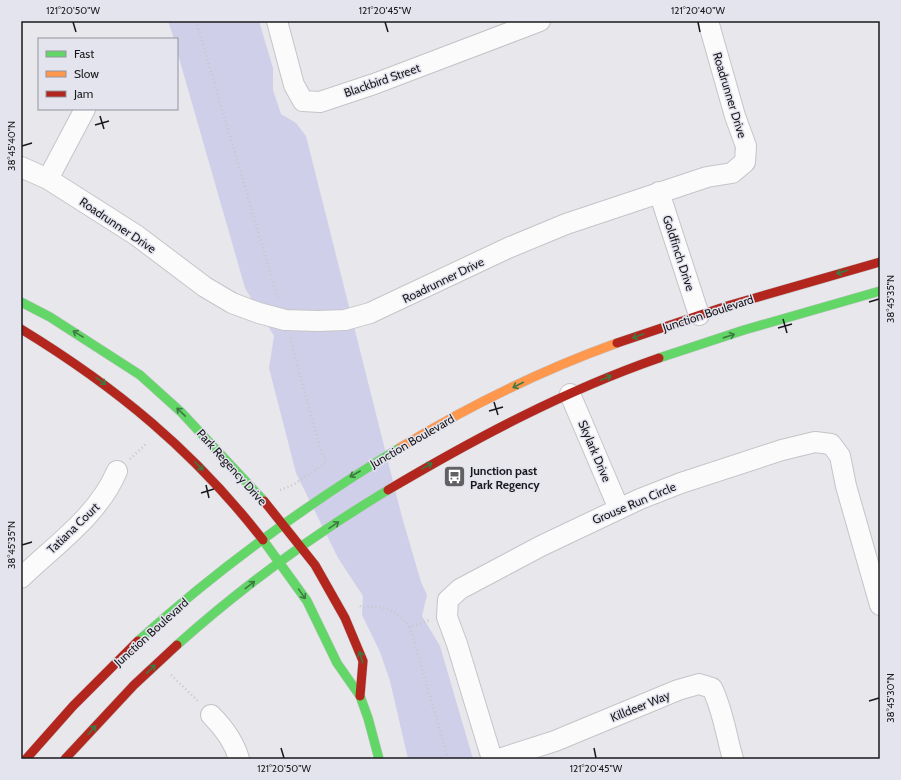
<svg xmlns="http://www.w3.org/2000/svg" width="901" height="780" viewBox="0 0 901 780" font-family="Cabin,sans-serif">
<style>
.green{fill:#d0cfea}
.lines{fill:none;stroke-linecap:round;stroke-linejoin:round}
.street-casing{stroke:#c5c5c8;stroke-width:22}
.fast-casing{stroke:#c5c5c8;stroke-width:10}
.slow-casing{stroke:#c5c5c8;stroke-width:10}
.jam-casing{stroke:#c5c5c8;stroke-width:10}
.path{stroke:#c7c7c8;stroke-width:2.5;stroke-dasharray:1 3;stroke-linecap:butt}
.street{stroke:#fbfbfc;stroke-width:20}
.fast{stroke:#63d668;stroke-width:9}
.slow{stroke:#ff974d;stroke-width:9}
.jam{stroke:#b3261e;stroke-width:9}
.oneway{stroke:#3e7842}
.ticks{fill:none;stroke:#19191c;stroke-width:1.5}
.labels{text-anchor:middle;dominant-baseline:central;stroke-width:3;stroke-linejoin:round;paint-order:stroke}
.street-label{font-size:12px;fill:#19191c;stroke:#e4e4ef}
.poi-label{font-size:12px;font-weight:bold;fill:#19191c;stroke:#e4e4ef;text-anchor:start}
.neatline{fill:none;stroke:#19191c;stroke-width:1.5}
.ticks-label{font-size:10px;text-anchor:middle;fill:#19191c}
</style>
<rect width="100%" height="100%" fill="#e7e7ec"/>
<path class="green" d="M168,21h91l14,47v22l8,24 15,9 10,13 96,381 19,65 6,13 -5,21 18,30 33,113h-65l-18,-78 -10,-29 -18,-37 1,-19 -25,-38 -42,-85 -27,-105 5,-32 -29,-48 -68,-237v-12h-3z"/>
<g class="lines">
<defs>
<path id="street" d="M277,21l17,64 9,16 17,1 54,-18 166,-63
M21,167l27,12 88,56 69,52 27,16 27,10 26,7 33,1 27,-1 25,-7 138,-65 58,-24 141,-47 25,-4 13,-11 1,-16 -11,-30 -27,-95
M48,179l37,-70
M659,192l40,123
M570,394l49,115
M21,578c34,-33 77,-62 96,-107
M211,715c13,13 23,26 28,44
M492,759l-35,-115 -10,-27 1,-17 12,-11 81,-43 99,-47 41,-16 101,-33 33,-8 16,2 9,12 6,30 34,119
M499,759l56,-18 123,-51 21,-6 13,4c11,22 14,47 21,71"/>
<path id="fast" d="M21,302l29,15 90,58 41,37 83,89
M659,358l85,-28 136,-39
M263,540l44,61 30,62 23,33 8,22 11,41
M138,641c82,-74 169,-137 263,-194
M177,645c65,-58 136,-110 211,-155"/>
<path id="slow" d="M401,447c68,-41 141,-77 216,-104"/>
<path id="jam" d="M21,329c95,58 173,122 242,211
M617,343l110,-37 153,-44
M388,490c86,-51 176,-99 271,-132
M264,501l51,64 30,53 18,43 -3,35
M26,759l47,-53 65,-65
M65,759l69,-74 43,-40"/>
</defs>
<use href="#street" class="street-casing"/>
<use href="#fast" class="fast-casing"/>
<use href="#slow" class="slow-casing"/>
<use href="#jam" class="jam-casing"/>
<path class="path" d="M196,21l82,278
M130,459l17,-16
M280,490l13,-5 34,-23 -6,-11 -31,-113
M360,606l3,2c22,-4 33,3 47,19l20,-7
M410,627l38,132
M171,675l28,27"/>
<use href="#street" class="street"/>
<use href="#fast" class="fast"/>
<use href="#slow" class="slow"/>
<use href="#jam" class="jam"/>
</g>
<defs><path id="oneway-shaft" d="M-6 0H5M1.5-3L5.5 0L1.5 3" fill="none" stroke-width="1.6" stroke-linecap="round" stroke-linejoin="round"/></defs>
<g class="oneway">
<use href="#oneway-shaft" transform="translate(842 272) rotate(164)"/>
<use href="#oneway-shaft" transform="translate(78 334) rotate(-148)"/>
<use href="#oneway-shaft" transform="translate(638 336) rotate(160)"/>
<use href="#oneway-shaft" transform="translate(729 336) rotate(-18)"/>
<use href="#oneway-shaft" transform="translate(606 378) rotate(-23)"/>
<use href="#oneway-shaft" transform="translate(101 381) rotate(35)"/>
<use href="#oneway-shaft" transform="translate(518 385) rotate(153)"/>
<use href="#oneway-shaft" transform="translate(181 412) rotate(-136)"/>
<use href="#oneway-shaft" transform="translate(199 466) rotate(46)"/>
<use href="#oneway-shaft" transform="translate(427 466) rotate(-29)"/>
<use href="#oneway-shaft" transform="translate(355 474) rotate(150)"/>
<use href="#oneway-shaft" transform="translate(334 525) rotate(-34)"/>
<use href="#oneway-shaft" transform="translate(250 585) rotate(-38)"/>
<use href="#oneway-shaft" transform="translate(302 594) rotate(55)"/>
<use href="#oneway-shaft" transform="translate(361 657) rotate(-107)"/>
<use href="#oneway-shaft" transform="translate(151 669) rotate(-44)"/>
<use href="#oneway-shaft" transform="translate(92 730) rotate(-48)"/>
</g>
<path class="ticks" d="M73,22l3,10M385,22l3,10M698,22l2,10M100,116l4,13M95,125l14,-4M22,146l10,-3M869,302l10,-3M783,319l4,14M778,328l14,-4M494,402l4,13M489,411l14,-4M206,485l3,13M201,493l13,-4M22,545l10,-3M869,701l10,-3M281,748l3,10M594,748l2,10"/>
<defs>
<symbol id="bus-square" viewBox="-11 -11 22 22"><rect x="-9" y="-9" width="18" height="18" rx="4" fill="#616165" stroke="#e4e4ef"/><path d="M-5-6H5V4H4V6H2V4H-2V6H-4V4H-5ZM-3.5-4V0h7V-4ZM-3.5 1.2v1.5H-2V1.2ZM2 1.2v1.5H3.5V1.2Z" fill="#fff"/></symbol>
</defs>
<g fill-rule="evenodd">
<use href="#bus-square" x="442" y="464" width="25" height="25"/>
</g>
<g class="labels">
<g class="street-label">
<text transform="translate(382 80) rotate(-19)">Blackbird Street</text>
<text transform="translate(730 95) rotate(73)">Roadrunner Drive</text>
<text transform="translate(118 225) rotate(34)">Roadrunner Drive</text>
<text transform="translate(679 253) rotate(72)">Goldfinch Drive</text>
<text transform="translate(443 280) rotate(-26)">Roadrunner Drive</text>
<text transform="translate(708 313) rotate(-18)">Junction Boulevard</text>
<text transform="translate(412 441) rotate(-30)">Junction Boulevard</text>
<text transform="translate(595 451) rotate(67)">Skylark Drive</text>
<text transform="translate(232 467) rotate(48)">Park Regency Drive</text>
<text transform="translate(634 503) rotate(-23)">Grouse Run Circle</text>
<text transform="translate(73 528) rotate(-44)">Tatiana Court</text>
<text transform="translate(151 632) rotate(-42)">Junction Boulevard</text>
<text transform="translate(640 706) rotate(-22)">Killdeer Way</text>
</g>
<g class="poi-label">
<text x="470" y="470">Junction past<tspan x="470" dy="14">Park Regency</tspan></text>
</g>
</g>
<rect width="901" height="780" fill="none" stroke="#e4e4ef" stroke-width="44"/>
<rect x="38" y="38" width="140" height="72" fill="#e4e4ef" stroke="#93939b"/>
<rect x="46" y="51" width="20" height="6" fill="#63d668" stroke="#93939b"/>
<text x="74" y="58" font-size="12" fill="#19191c">Fast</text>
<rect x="46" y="71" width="20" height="6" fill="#ff974d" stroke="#93939b"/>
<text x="74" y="78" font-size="12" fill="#19191c">Slow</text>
<rect x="46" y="91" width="20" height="6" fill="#b3261e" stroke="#93939b"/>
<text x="74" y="98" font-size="12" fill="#19191c">Jam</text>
<rect x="22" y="22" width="857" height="736" class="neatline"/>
<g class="ticks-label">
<text x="73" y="14">121°20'50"W</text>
<text x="385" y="14">121°20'45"W</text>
<text x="698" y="14">121°20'40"W</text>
<text transform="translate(11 146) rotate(-90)" y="4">38°45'40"N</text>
<text transform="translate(890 299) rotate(-90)" y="4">38°45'35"N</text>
<text transform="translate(11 545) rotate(-90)" y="4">38°45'35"N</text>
<text transform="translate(890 698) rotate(-90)" y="4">38°45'30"N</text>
<text x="284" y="772">121°20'50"W</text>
<text x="596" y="772">121°20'45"W</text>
</g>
</svg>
